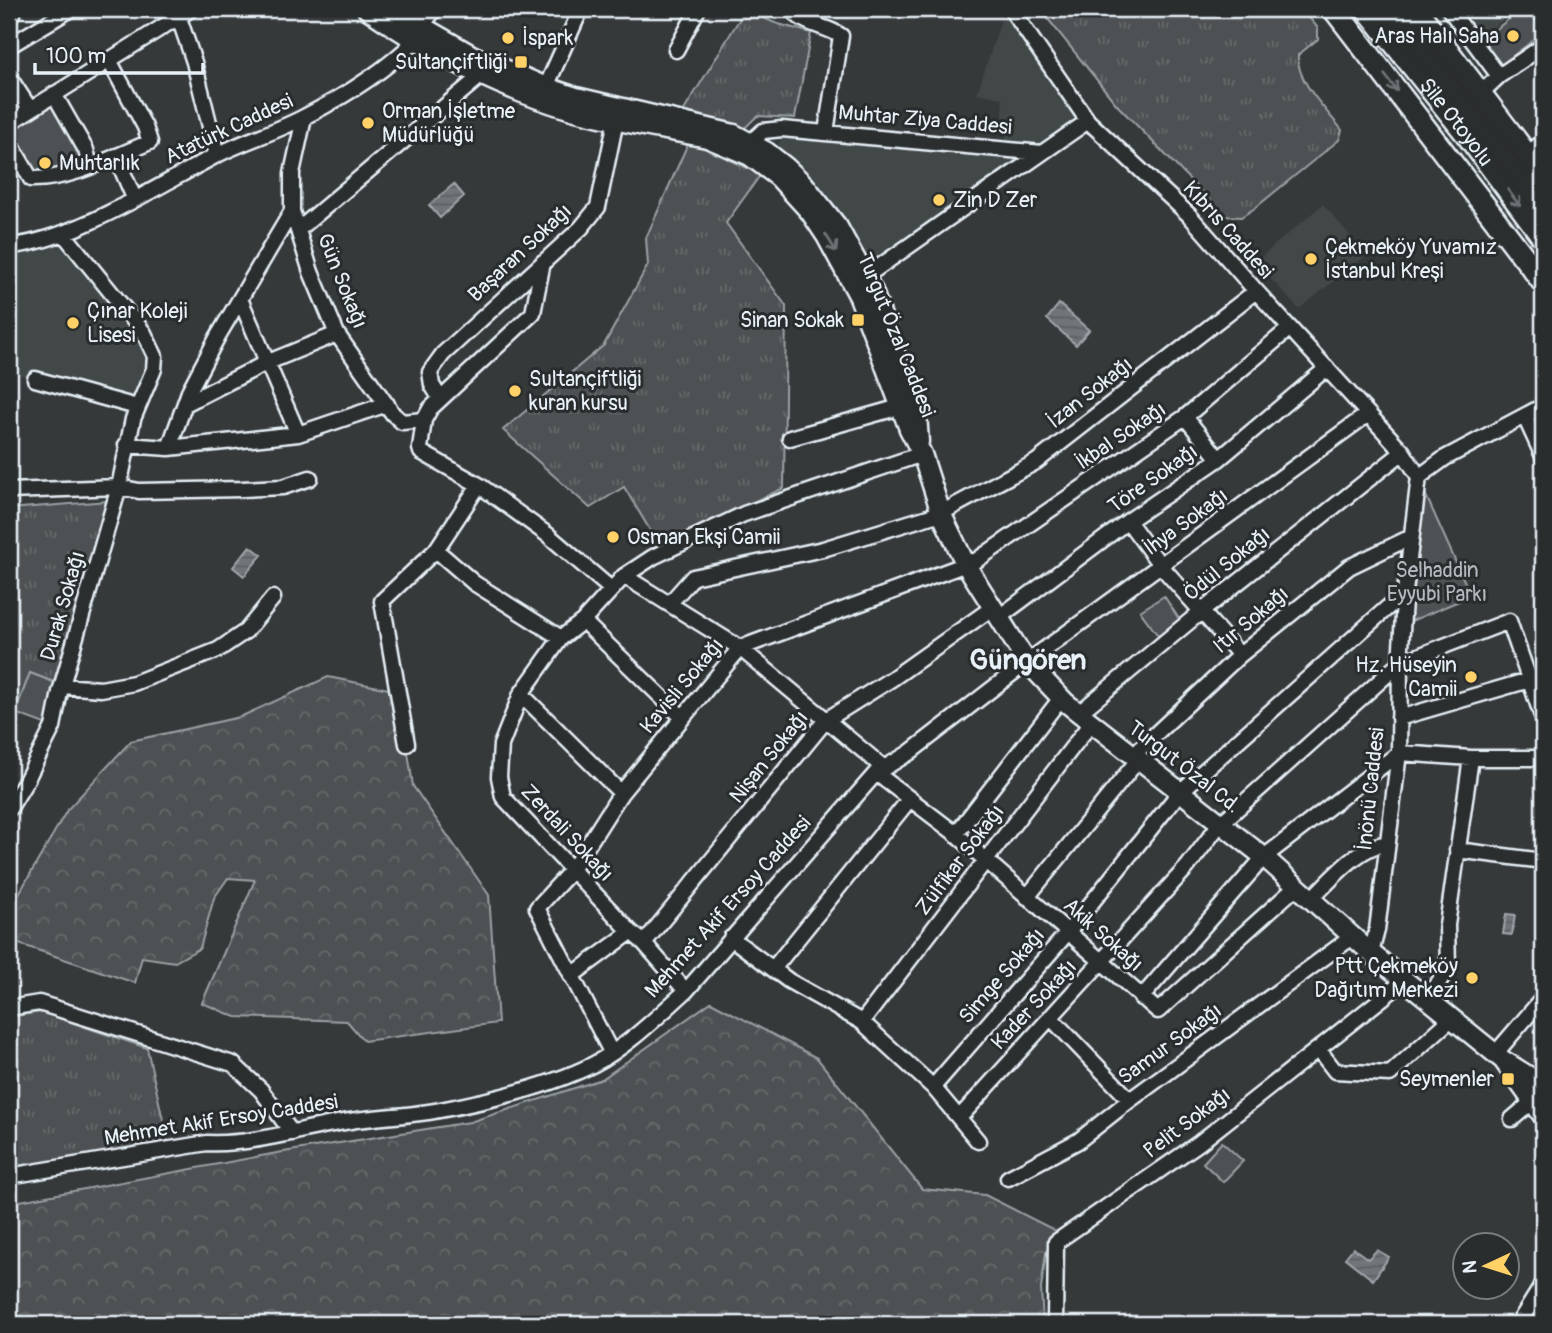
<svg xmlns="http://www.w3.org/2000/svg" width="1552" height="1333" viewBox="0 0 1552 1333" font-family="Pangolin,sans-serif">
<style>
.built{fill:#424647}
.grass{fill:url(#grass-tufts);stroke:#9aa1a5;stroke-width:2}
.forest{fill:url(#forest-crowns);stroke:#9aa1a5;stroke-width:2}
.park{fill:#4d5152;stroke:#9aa1a5;stroke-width:2}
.water{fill:url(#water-rules);stroke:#a0a7ac;stroke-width:2}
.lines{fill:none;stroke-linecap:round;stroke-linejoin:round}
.minor-casing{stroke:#e8f1f8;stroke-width:19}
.major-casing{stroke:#e8f1f8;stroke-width:23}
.highway-casing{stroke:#e8f1f8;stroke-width:26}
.minor{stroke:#2a2d2e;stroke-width:14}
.major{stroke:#2a2d2e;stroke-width:18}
.highway{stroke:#2a2d2e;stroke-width:21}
.oneway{stroke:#6c7275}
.poi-dot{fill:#ffd166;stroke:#2a2d2e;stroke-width:2.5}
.labels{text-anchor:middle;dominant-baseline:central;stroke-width:6;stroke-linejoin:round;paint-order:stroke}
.poi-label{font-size:21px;fill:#e8f1f8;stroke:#2a2d2e;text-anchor:start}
.street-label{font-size:21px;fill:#e8f1f8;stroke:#2a2d2e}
.park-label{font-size:21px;fill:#b2b9be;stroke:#2a2d2e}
.district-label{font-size:28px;font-weight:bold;fill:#e8f1f8;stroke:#2a2d2e}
</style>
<defs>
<pattern id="grass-tufts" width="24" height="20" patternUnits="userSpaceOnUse" patternTransform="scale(1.75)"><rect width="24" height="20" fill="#4d5152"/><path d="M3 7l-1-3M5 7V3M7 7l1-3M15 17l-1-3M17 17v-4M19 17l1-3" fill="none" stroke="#676a6c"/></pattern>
<pattern id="forest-crowns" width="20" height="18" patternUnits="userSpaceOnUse" patternTransform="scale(1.75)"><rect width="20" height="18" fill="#4d5152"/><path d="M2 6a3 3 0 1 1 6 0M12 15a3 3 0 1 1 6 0" fill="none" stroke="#676a6c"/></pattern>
<pattern id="water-rules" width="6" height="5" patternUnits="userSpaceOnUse" patternTransform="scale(1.75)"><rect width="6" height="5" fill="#707579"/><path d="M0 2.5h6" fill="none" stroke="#5b5e62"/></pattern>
</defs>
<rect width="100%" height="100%" fill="#35393a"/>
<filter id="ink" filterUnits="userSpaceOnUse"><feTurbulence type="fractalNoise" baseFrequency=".0143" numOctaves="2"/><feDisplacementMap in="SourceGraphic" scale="14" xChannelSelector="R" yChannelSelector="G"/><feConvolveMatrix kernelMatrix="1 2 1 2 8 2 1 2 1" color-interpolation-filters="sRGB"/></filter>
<g filter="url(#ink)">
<path class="built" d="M1447,9h70l-44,34z
M1011,16l72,105 -214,148 -39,-66 -52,-58 7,-16 221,17 -4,-48 -25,-5 25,-76z
M1323,204l44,51 -68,54 -44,-47z
M61,238l91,124 -22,42 -121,-32v-84l2,-33z"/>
<path class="grass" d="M1040,9h262l16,19v11l-20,16c-2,27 28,54 44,75l-3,10 -84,68 -14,9 -16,-1 -108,-111z
M745,10l30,13 36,10 -16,85 -38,-2 -12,12 -62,-16z
M689,141l72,33 -35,49 60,83 -2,182 -125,57 -35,-58 -34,21 -87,-78 101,-85 44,-80 -2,-27z
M107,501l-51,182 -26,-10 -21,56v-220z
M41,1012l106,36 22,99 -160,20v-150z"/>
<path class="forest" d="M328,677l71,14 14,95 76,109 9,128 -134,18 -17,-20 -111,-4 -34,-14 53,-123 -27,-2 -14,20 -14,50 -25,14 -33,-5 -7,26 -116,-39 -10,-33 58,-101 64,-69 109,-24z
M711,1002l106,56 105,131 63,6 85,43 -24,15 -5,35 2,36h-1034v-121l268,-50 193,-31 132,-43z"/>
<path class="park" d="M1522,9h12l9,12v12l-42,32 -19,-25z
M53,102l29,45 2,17 -47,11 -26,-48z
M1424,491l47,105 -62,26 11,-121z
M1164,596l17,26 -22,15 -19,-26z
M30,673l26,10 -9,42 -32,-12z
M1222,1142l21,19 -20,21 -20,-19z"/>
<path class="water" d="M454,184l10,12 -24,22 -11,-13z
M1059,304l30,26 -13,15 -29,-26z
M250,546l12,9 -18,21 -11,-9z
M1506,914l9,1 -3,20 -9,-1z
M1353,1248l15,11 9,-9 12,7 -16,23 -28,-22z"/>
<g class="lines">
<defs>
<path id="minor" d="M176,9l18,53 23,93
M792,9c10,16 34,16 49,27l-15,96
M1011,9l77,112 101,94 67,76 147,161 16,25
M1449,9l50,67
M1538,9l5,6
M9,18l6,-9
M422,25l13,-16
M9,46l62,-37
M676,50l22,-41
M9,77l21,32
M546,87l35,-78
M1481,93l18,-17 44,-30
M54,94l32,56 4,16
M304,118l-12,55v38l19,61 26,62 56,80 9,8 22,-2
M9,123l182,-114
M9,141l22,38c40,1 82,-22 119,-37l-5,-15 -36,-67
M751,142l12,-11 19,-2 260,24 46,-32
M1527,154l16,-12
M116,156l18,42
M298,230l185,-156
M9,246c61,-4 149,-60 204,-89 30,-16 64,-25 93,-41 39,-20 79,-45 110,-76
M543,262l-10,51 -103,96 -6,11 -4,28 1,4 58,33 69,50 63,54
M866,276l176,-123
M240,299l58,135
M35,379l102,28
M440,398l-8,-13 -2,-13 13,-18 138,-126 17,-21 18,-87
M185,404l81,-41 71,-29
M1185,417l34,42
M1525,417l18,39
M790,438l110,-31
M126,445l43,3 129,-14 89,-30
M169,448l21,-59 28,-53 74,-125
M9,491l110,-4 20,4 103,-2 41,-2 27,-9
M1128,521l33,45 79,89
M436,550l38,33 87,55
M624,576l116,72 144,120
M669,604l24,-27 130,-28 118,-36 95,-51 220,-171
M998,618l130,-97 91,-62 108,-91
M583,621l99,96
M62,686l39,3 33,-6 84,-33 28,-19 27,-33
M521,694l100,99
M1079,713l123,-102 201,-159
M1399,718l144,-42
M407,744l-25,-143 54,-51 43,-65
M1133,755l107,-100 109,-88 62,-30
M876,773l80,61 202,177 138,-124
M9,809l17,-28 27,-54 7,-35 59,-205 14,-68 21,-50 1,-13 -11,-23 -81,-100
M956,834l105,-136
M1457,850l86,11
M1027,897l111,-137
M1311,899c19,-18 49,-55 76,-55
M731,938l58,43 73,41 71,65 45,54
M644,943l182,-223 67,-42 99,-70
M1371,953l6,-23 22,-177 1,-90 4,-63 15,-123 26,-19 98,-52
M773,969l136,-169
M571,976l60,-44
M686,991l-42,-48 -13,-11 -128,-135 -4,-20 2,-32 20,-51 40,-56 22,-17 41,-45 29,-19 91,-43 178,-60
M1141,998l123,-141 135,-104 72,5h72
M1426,998l13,-16 9,-16 -1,-41 24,-167
M9,1008l30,-5 194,61 28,26 31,43
M1050,1017l80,83
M862,1022l229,-299
M1318,1049l17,22 55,3 61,-55
M611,1052l-74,-144 35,-38 49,-77 119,-145 237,-88 208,-143 105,-89
M1495,1054l48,-56
M933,1087l136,-156 110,-138 226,-201
M960,1117l228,-251 31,-41 181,-162 109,-42 34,98
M1512,1119l20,-17 11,-14
M9,1176l198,-33c49,2 95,-15 143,-22 30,-5 61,-5 90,-11 47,-9 111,-24 154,-46 34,-18 64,-48 92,-73l190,-218 33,-20 118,-91 341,-248
M1008,1178l70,-37 52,-41 222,-163
M1055,1324l1,-82 143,-99 205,-162
M1518,1324l25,-40"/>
<path id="major" d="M367,9c61,42 133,80 205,101 44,12 90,19 135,28l43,18 28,21 32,35 16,24 33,61 50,132 13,25 19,59 25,52 61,97 38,40 199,155 107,96 132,107 40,56
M392,9l80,46 74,32 30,10 158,37 33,18 19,15 18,17 34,43 35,64 44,123 2,28
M1506,1062l37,23"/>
<g id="highway">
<path d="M1334,9l209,273"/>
<path id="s1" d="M1367,9l101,127 75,101"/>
<path d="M1390,9l153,196"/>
<path d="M1416,9l127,167"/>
</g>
</defs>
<use href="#minor" class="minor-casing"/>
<use href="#major" class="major-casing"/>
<use href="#highway" class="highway-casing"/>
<use href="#minor" class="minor"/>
<use href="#major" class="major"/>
<use href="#highway" class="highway"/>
</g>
<defs><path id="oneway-shaft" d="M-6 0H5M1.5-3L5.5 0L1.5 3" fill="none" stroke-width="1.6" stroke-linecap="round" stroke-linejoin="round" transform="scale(1.75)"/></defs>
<g class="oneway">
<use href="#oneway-shaft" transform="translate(1391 83) rotate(53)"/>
<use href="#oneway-shaft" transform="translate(1514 198) rotate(53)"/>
<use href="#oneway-shaft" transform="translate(831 243) rotate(58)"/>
</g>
</g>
<g class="poi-dot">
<circle cx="1513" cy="36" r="7"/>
<circle cx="508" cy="38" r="7"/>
<rect x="514" y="55" width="14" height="14" rx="3.5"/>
<circle cx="368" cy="123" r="7"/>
<circle cx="45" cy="163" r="7"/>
<circle cx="939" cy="200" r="7"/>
<circle cx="1311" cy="259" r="7"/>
<rect x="851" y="313" width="14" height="14" rx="3.5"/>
<circle cx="73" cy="323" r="7"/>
<circle cx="515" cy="391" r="7"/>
<circle cx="613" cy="537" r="7"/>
<circle cx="1471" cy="677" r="7"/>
<circle cx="1472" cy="978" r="7"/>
<rect x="1501" y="1072" width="14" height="14" rx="3.5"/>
</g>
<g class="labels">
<g class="poi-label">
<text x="1499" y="36" text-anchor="end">Aras Halı Saha</text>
<text x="522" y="38">İspark</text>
<text x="507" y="62" text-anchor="end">Sultançiftliği</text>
<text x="382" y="111">Orman İşletme<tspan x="382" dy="24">Müdürlüğü</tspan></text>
<text x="59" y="163">Muhtarlık</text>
<text x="953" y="200">Zin D Zer</text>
<text x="1325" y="247">Çekmeköy Yuvamız<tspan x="1325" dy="24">İstanbul Kreşi</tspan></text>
<text x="87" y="311">Çınar Koleji<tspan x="87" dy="24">Lisesi</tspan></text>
<text x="844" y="320" text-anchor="end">Sinan Sokak</text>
<text x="529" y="379">Sultançiftliği<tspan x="529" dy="24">kuran kursu</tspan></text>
<text x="627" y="537">Osman Ekşi Camii</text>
<text x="1457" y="665" text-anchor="end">Hz. Hüseyin<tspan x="1457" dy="24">Camii</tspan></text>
<text x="1458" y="966" text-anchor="end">Ptt Çekmeköy<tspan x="1458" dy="24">Dağıtım Merkezi</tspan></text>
<text x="1494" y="1079" text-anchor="end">Seymenler</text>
</g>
<g class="street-label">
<text transform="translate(925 120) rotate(5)">Muhtar Ziya Caddesi</text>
<text stroke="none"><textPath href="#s1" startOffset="144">Şile Otoyolu</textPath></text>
<text transform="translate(229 129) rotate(-25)">Atatürk Caddesi</text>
<text transform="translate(1228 230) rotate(48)">Kıbrıs Caddesi</text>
<text transform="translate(520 253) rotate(-43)">Başaran Sokağı</text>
<text transform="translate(342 281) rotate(68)">Gün Sokağı</text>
<text transform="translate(896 335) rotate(68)">Turgut Özal Caddesi</text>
<text transform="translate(1090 393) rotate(-38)">İzan Sokağı</text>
<text transform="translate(1121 436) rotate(-34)">İkbal Sokağı</text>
<text transform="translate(1153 479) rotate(-35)">Töre Sokağı</text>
<text transform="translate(1186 522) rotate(-36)">İhya Sokağı</text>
<text transform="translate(1227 564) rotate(-39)">Ödül Sokağı</text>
<text transform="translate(63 606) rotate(-74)">Durak Sokağı</text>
<text transform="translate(1251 620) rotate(-40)">Itır Sokağı</text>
<text transform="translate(682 686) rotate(-50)">Kavisli Sokağı</text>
<text transform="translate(769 757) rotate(-51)">Nişan Sokağı</text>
<text transform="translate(1184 767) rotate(38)">Turgut Özal Cd.</text>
<text transform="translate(1371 789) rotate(-84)">İnönü Caddesi</text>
<text transform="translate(567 833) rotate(47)">Zerdali Sokağı</text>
<text transform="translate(960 860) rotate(-53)">Zülfikar Sokağı</text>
<text transform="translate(728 907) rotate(-48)">Mehmet Akif Ersoy Caddesi</text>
<text transform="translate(1103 935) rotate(42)">Akik Sokağı</text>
<text transform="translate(1002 976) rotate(-49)">Simge Sokağı</text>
<text transform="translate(1034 1005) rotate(-47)">Kader Sokağı</text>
<text transform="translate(1170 1044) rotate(-36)">Samur Sokağı</text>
<text transform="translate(221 1120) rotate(-9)">Mehmet Akif Ersoy Caddesi</text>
<text transform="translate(1187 1123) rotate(-37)">Pelit Sokağı</text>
</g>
<g class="park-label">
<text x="1437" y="570">Selhaddin<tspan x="1437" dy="24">Eyyubi Parkı</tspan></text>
</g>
<g class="district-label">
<text x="1028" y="660">Güngören</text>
</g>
</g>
<rect width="1552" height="1333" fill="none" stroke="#2a2d2e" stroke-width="35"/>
<rect x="18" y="18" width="1517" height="1298" fill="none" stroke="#e8f1f8" stroke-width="2.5" filter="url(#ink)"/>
<g transform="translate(1486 1266) rotate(266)"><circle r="33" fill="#2a2d2e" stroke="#767b7f" stroke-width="2"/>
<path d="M0-5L12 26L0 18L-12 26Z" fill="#ffd166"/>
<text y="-10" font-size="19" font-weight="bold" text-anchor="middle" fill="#e8f1f8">N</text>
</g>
<path d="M35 63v10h168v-10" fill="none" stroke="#e8f1f8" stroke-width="3.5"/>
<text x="46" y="63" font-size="21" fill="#e8f1f8" stroke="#2a2d2e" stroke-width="5" paint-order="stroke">100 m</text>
</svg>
